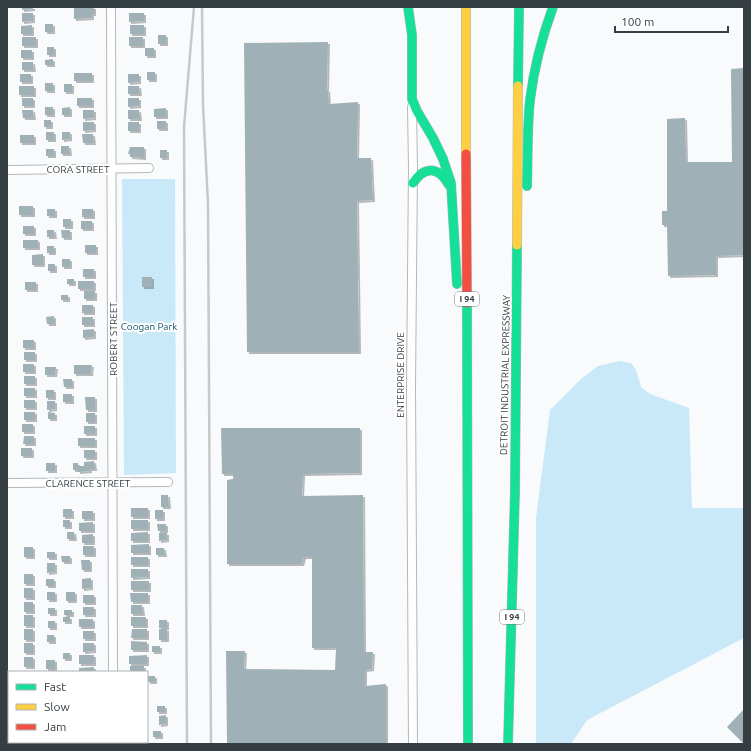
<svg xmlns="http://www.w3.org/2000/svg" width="751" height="751" viewBox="0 0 751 751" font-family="Ubuntu,sans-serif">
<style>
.green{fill:#c9e9f8}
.building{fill:#9fb0b7;filter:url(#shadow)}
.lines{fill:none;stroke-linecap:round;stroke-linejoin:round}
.street-casing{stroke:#b2b8bb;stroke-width:10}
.fast-casing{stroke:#b2b8bb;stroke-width:10}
.slow-casing{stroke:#b2b8bb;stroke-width:10}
.jam-casing{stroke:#b2b8bb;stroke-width:10}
.street{stroke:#fefeff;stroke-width:8}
.fast{stroke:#16e098;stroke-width:9}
.slow{stroke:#ffcf43;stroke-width:9}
.jam{stroke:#f24e42;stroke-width:9}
.rail{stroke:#c7c8c9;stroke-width:2.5}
.labels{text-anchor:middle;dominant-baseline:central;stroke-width:4;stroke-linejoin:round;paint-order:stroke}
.shield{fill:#fff;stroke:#71787b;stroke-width:1}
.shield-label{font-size:9px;font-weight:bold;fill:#343e43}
.street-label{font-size:10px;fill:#343e43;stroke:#fff}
.park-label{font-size:10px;fill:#0b5168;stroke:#fff}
</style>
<defs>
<filter id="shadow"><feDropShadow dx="2" dy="2" stdDeviation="0" flood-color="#0004"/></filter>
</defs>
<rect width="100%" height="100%" fill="#f8fafc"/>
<path class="green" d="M122,179h53l1,294 -52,2z
M619,361l12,2 5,7 5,17 9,7 39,14 3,100h52v130l-157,82 -16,24h-35v-226l14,-108 31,-31 17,-13z"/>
<path class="building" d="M22,7h11v2l-11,1z
M74,7h20v7h-2v4l-18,1z
M22,13h11v8l-11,1z
M129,13h15v8l-15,1z
M45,24h8v8h-8z
M32,25v9h-11v-8z
M130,25h14v9h-14z
M158,35h8v9h-8z
M22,37h14v9h-14z
M129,37h14v9h-14z
M328,42l-1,48 1,-1 1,15 29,-2 -1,56h14l2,42 -16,1 2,151h-112l-3,-309z
M47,47h7v8h-7z
M145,48h9v8h-9z
M21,50h11v8h-11z
M53,59v6h-8v-5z
M22,62h11l1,8h-12z
M744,68v187l-28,1v19l-48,1 -1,-51h-5v-14h5v-92l18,-1 1,44h46l-1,-93z
M147,72h8v8h-8z
M74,73h18v8h-18z
M20,74h11v8h-11z
M128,74h11v8l-11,1z
M45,83h8v8h-8z
M64,84h8v8h-8z
M19,86h15v9h-15z
M128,86h11l1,8h-12z
M22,98h11v8h-11z
M77,98h15v8h-15z
M128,98h11v8l-11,1z
M45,107h8v8h-8z
M70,107v8h-8v-7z
M166,108v9h-12v-8z
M22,110h11l1,8h-11z
M83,110h11v8l-11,1z
M128,110h11l1,9h-12z
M44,120h7v7h-7z
M157,121h9v8h-9z
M83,122h11v8l-11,1z
M128,122h11v9h-11z
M46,132h8v8h-8z
M62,132h8v7l-8,1z
M82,134h11l1,9h-11z
M20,135h14v8h-14z
M61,146h8l1,8h-9z
M130,147h14v11l-14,-1v-3h-2z
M46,149h8v7h-8z
M160,150h7v8h-7z
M19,206h14v9h-14z
M47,209h8v7h-8z
M82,209h11v8h-11z
M63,219h8v8h-8z
M81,221h11v8h-11z
M23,226h11v8h-11z
M47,230h7l1,7h-8z
M61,230h9v8h-8z
M23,240h15v8h-15z
M85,245h11v8h-11z
M47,246h7v7h-7z
M43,254v11h-11v-10z
M62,259h8v8h-8z
M48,264h7v7h-7z
M83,269h11v8h-11z
M142,277h10v10h-10z
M67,279h7v5h-7z
M78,281h16v8h-16z
M25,282h11v8h-11z
M84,291h11v8h-11z
M61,295h7v5h-7z
M82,305h11v8h-11z
M54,316v8h-7l-1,-7z
M82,317h11v8h-11z
M94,329v8l-11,1v-8z
M23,340h11v8h-11z
M24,352h11v8h-11z
M23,364h11v8h-11z
M74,365h18l-1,9h-17z
M45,367h11l-1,8h-10z
M24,376h11v8h-11z
M63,379h9v8h-8z
M24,388h11v8h-11z
M46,390h8v8h-8z
M63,394h9v8h-9z
M85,397h10v13h-9z
M24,400h11v8h-11z
M47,401h8v8l-8,1z
M24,412h11v8h-11z
M48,412l7,1v6h-7z
M86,413h9v9h-9z
M22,424h11v8h-11z
M84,426h11v8h-11z
M221,428h139v45l-57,1 -1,22 61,-1 1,157h9l-1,17 -7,1v16l21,-2v60h-159l-1,-93h19l-1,18 91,1 1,-22h-24v-91h-8l-2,7h-75v-84l6,-1v-5h-11z
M24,436h10v8h-11z
M78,438h17v8h-17z
M21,448h11v8h-11z
M84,450h11v8h-11z
M94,461l1,8h-5v2l-12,1v-2h-5v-7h5v3h6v-4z
M46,463h9v8h-9z
M161,495h7l1,12h-8z
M131,508h17v9h-17z
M63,509h9v8h-9z
M155,510h8v9h-8z
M82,511h11v8h-11z
M63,520h7v7h-7z
M131,520h17v9h-17z
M93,522v9h-14v-8z
M157,524h9v7h-8z
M67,532h7l1,7h-8z
M148,532v9h-17v-8z
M159,533h8v7l-8,1z
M93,534v9h-11v-8z
M149,544v9h-18v-8z
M83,546h11v9h-11z
M24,547h9v10h-9z
M156,548h8l1,7h-9z
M47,552h8v6h-8z
M61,556h9v6h-8z
M131,557h17v8h-17z
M81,560h9v10h-8z
M47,563h8v9l-8,1z
M131,569h17v8l-17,1z
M24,574h9v10h-9z
M91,578v10l-9,1v-10z
M46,579h8v7h-8z
M131,581h18v9h-18z
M24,588h9v10h-9z
M47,592h8v8h-8z
M66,592h9v9h-9z
M130,593h18v9h-17z
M83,595h11v8h-11z
M24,602h9v10h-9z
M131,605h11l1,9h-12z
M83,607h11v8h-11z
M48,608h7v6h-7z
M64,610h8v5h-8z
M24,615h9v11h-9z
M63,617h7v5h-7z
M131,617h15v9h-15z
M79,619h14v8h-14z
M159,620h8v8h-8z
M48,621h7v7h-7z
M24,629h9v11h-9z
M132,629h15v9h-16z
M159,629h8v11h-8z
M83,631h11v8h-11z
M47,635h7v7h-7z
M131,641l16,1v8h-16z
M24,643h9v10h-9z
M83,643h11v8l-11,1z
M152,646h8v6h-8z
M63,653h7v6h-7z
M79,655h15v9h-15z
M147,655v9h-18v-8z
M24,657h9v10h-9z
M46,660h9v9h-9z
M130,666h14v6h-14z
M94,667v5h-15v-4z
M148,676h7v6h-7z
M157,706h8v6h-8z
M744,709v35l-17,-17z
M166,715v9l-7,1v-9z
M153,731h8v6h-8z"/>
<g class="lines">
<defs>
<path id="street" d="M111,7l2,665
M412,107l1,60 -2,220 2,357
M7,170l142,-2
M7,483l161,-1
M113,744v-2"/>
<path id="fast" d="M408,7l4,28v64
M518,86l1,-79
M412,99l5,12 16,27 10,21 8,24 6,101
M413,183c12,-18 26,-16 36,2
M527,186c1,-29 0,-58 3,-86 4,-32 12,-63 23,-93
M467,303l1,441
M508,744l7,-253 2,-246"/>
<path id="slow" d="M466,7v147
M517,245l1,-159"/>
<path id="jam" d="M466,154l1,149"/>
</defs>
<use href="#street" class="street-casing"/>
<use href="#fast" class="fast-casing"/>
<use href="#slow" class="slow-casing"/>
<use href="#jam" class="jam-casing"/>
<use href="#street" class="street"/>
<use href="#fast" class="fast"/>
<use href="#slow" class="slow"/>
<use href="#jam" class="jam"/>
<path class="rail" d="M202,7l1,98 5,99 3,540
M187,744l-3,-617 10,-120"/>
</g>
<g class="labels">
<g class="shield">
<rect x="455" y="292" width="24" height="14" rx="3"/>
<rect x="500" y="610" width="24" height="14" rx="3"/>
</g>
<g class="shield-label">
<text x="467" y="299">I 94</text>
<text x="512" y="617">I 94</text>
</g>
<g class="street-label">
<text x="78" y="169">CORA STREET</text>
<text transform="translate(113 339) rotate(-90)">ROBERT STREET</text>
<text transform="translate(400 375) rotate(-90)">ENTERPRISE DRIVE</text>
<text transform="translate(505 375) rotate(-89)">DETROIT INDUSTRIAL EXPRESSWAY</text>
<text x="88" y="483">CLARENCE STREET</text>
</g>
<g class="park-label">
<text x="149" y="326">Coogan Park</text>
</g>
</g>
<rect width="751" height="751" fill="none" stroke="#343e43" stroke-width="16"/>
<rect x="8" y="671" width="140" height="72" fill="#ffffff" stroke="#aeb2b4"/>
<rect x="16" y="684" width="20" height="6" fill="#16e098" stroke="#aeb2b4"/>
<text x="44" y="691" font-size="12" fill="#343e43">Fast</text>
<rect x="16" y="704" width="20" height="6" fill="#ffcf43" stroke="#aeb2b4"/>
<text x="44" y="711" font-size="12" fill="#343e43">Slow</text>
<rect x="16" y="724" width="20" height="6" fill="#f24e42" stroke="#aeb2b4"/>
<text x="44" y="731" font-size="12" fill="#343e43">Jam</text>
<path d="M615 26v6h113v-6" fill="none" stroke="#343e43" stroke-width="2"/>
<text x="621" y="26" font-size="12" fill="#343e43" stroke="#ffffff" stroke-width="3" paint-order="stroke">100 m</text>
</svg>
